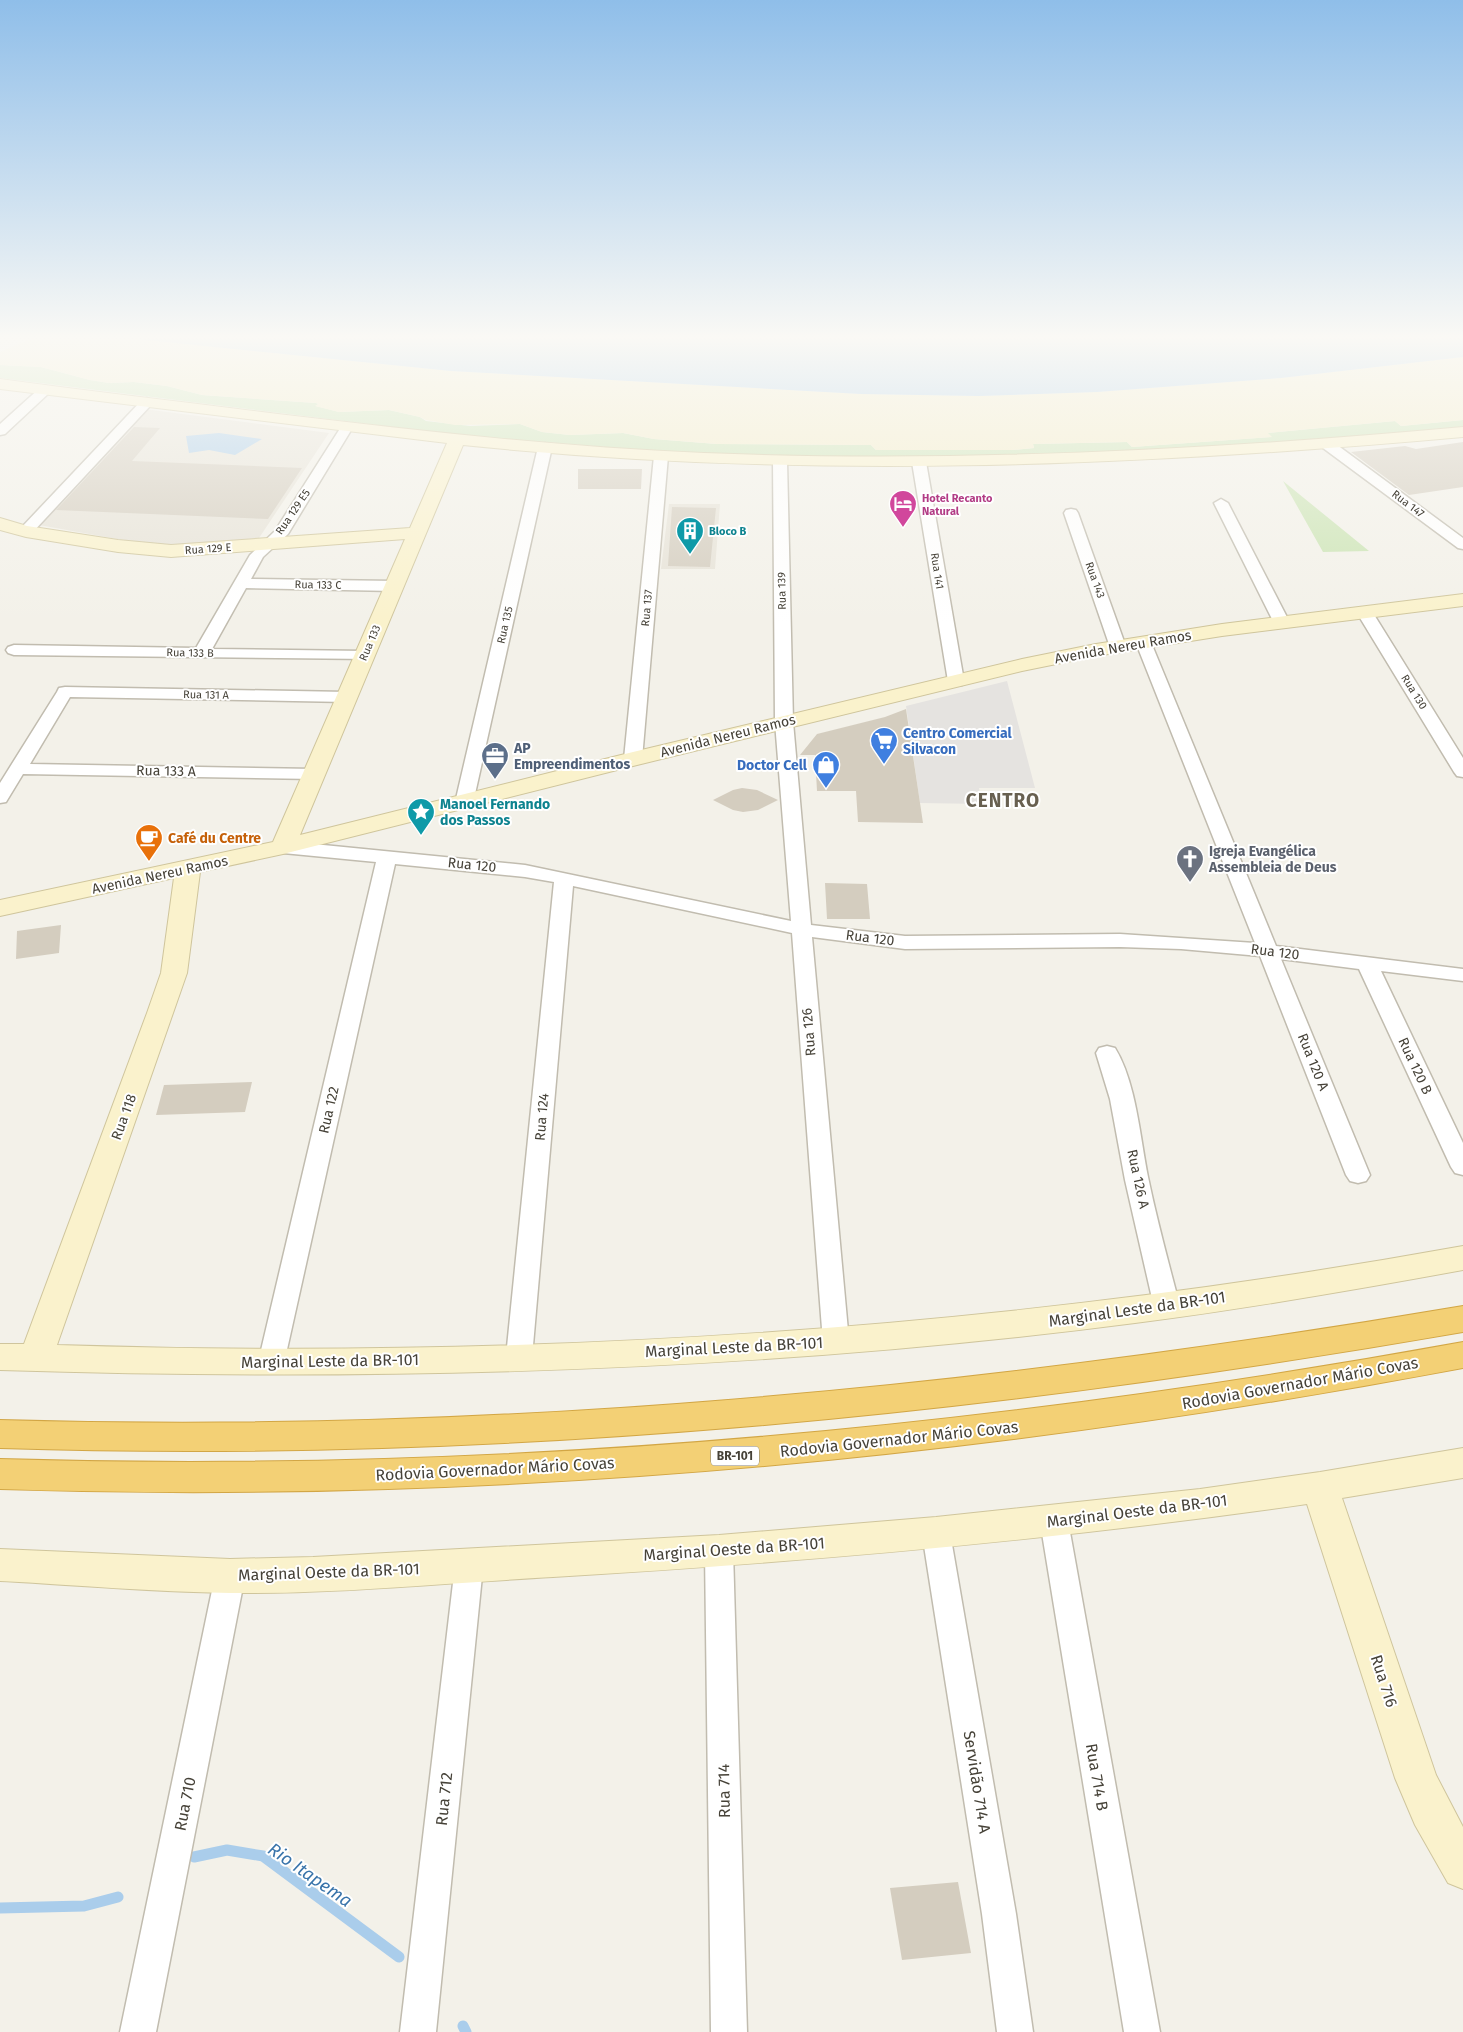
<svg xmlns="http://www.w3.org/2000/svg" width="1463" height="2032" viewBox="0 0 1463 2032" font-family="'Fira Sans',sans-serif">
<style>
.residential{fill:#e7e3d8}
.green{fill:#cce4b5}
.sand{fill:#f4edc8}
.parking{fill:#e5e3e0}
.water{fill:#aacdeb}
.lines{fill:none;stroke-linecap:round;stroke-linejoin:round}
.stream{stroke:#aacdeb;stroke-width:11}
.building{fill:#d4cdbf}
.street-casing{stroke:#c1bcaf;stroke-width:3}
.secondary-casing{stroke:#cfc59c;stroke-width:2}
.highway-casing{stroke:#d2a645;stroke-width:2}
.street{fill:#fff;fill-rule:evenodd}
.secondary{fill:#faf2cc;fill-rule:evenodd}
.highway{fill:#f3d075;fill-rule:evenodd}
.labels{text-anchor:middle;dominant-baseline:central;stroke-width:4;stroke-linejoin:round;paint-order:stroke}
.far-hotel-label{font-size:11px;font-weight:bold;fill:#b23c85;stroke:#fff;text-anchor:start}
.far-street-label{font-size:11px;fill:#464238;stroke:#fff}
.far-culture-label{font-size:11px;font-weight:bold;fill:#0d838f;stroke:#fff;text-anchor:start}
.shield{fill:#fff;stroke:#7e7b74;stroke-width:1}
.shield-label{font-size:12px;font-weight:bold;fill:#464238}
.street-label{font-size:14px;fill:#464238;stroke:#fff}
.shop-label{font-size:14px;font-weight:bold;fill:#366cbe;stroke:#fff;text-anchor:start}
.service-label{font-size:14px;font-weight:bold;fill:#4e5e75;stroke:#fff;text-anchor:start}
.culture-label{font-size:14px;font-weight:bold;fill:#0d838f;stroke:#fff;text-anchor:start}
.food-label{font-size:14px;font-weight:bold;fill:#c56008;stroke:#fff;text-anchor:start}
.worship-label{font-size:14px;font-weight:bold;fill:#5b616d;stroke:#fff;text-anchor:start}
.near-street-label{font-size:16px;fill:#464238;stroke:#fff}
.near-water-label{font-size:18px;font-style:italic;fill:#3974aa;stroke:#fff}
.district-label{font-size:19px;font-weight:bold;letter-spacing:1px;fill:#686050;stroke:#fff}
</style>
<rect width="100%" height="100%" fill="#f3f1e9"/>
<path class="residential" d="M144,409l185,24 -70,105 -71,6h-28l-43,-5 -78,-14z
M669,504h51l-5,65h-54z"/>
<path class="green" d="M0,365l41,2 49,13 19,3 25,-1 33,4 35,9 114,8 3,1 -3,2 23,6 50,-2 31,7 6,4 44,5 50,-2 22,8 28,3 53,-2 31,6 63,5 154,1 5,5h136l22,-2 -1,-4 94,-2 5,5 139,-10 -4,-4 128,-12 6,5 62,-6v8l-230,20 -344,10 -220,-6 -212,-17 -457,-57z
M1283,481l86,70 -46,1z"/>
<path class="sand" d="M30,339h107l314,32 410,23 118,2 118,-4 184,-14 182,-21v63l-62,6 -6,-5 -127,12 4,4 -140,10 -5,-5 -94,2 1,4 -22,2h-136l-5,-5 -154,-1 -63,-5 -31,-6 -53,2 -28,-3 -22,-8 -65,1 -29,-5 -6,-3 -31,-7 -50,2 -24,-6 3,-2 -2,-1 -114,-8 -35,-9 -33,-4 -25,1 -19,-3 -49,-13 -41,-2v-13z"/>
<path class="parking" d="M1007,681l28,107h-56l3,16 -62,-1 -14,-97z"/>
<path class="water" d="M137,339h1326v18l-182,21 -184,14 -118,4 -118,-2 -410,-23z
M219,433l43,6 -27,16 -26,-5 -20,3 -3,-17z"/>
<g class="lines">
<path class="stream" d="M194,1857l33,-7 36,6 136,101
M0,1908l84,-2 34,-9
M463,2026l3,6"/>
</g>
<path class="building" d="M134,427l26,1 -28,33 170,7 -34,51 -212,-9z
M1463,442v45l-54,8 -58,-43 54,-6 11,3z
M578,469h64l-1,20h-63z
M672,507l44,1 -6,59 -42,-1z
M906,709l17,114 -65,-1 -2,-31h-39l-2,-36h-15l17,-21 68,-17z
M742,788l15,2 21,10 -20,10 -15,2 -10,-2 -20,-10 20,-10z
M825,883l42,1 3,35h-43z
M61,925l-2,28 -43,6 1,-28z
M252,1082l-7,30 -89,3 8,-30z
M958,1882l13,71 -69,7 -12,-72z"/>
<g class="lines">
<defs>
<path id="street" d="M45,386l4,1 2,3 -2,3 -44,41 -5,1v-11l41,-37z
M147,398l6,4 -2,3 -120,129h-10l-2,-3 2,-3 122,-129z
M347,423l6,4 -65,107 -25,23 -12,22 144,2 5,2 3,3 -3,3 -5,2 -149,-3 -34,61 153,2 6,2 2,3 -2,3 -357,-4 -6,-2 -2,-3 2,-3 6,-2 182,3 54,-93 25,-24 66,-104z
M1328,441l5,1 130,96v11l-5,-1 -135,-100 -2,-3 2,-3z
M545,443l7,4 -79,356 -3,4 -6,1 -6,-1 -3,-4 83,-356z
M661,452l7,4 -26,303 -3,4 -6,1 -6,-1 -3,-4 30,-303z
M780,457l7,4 6,261 18,203 94,11 215,-2 135,9 -119,-300 2,-3h12l126,306 187,23v12l-82,-10 82,172v32l-8,-2 -4,-6 -92,-198 -78,-10 89,216 -4,6 -8,2 -8,-2 -4,-6 -86,-219 -79,-7 -61,-2 -215,2 -93,-12 37,405 -4,7 -9,3 -9,-3 -4,-7 -31,-409 -219,-47 -41,471 -4,7 -9,3 -9,-3 -4,-7 48,-475 -29,-5 -130,-13 -111,499 -4,7 -9,3 -9,-3 -4,-7 118,-501 -93,-9 -7,-2 -2,-4 2,-4 7,-2 242,24 266,56 -16,-199 -2,-261z
M919,458l7,4 38,219 -2,4h-12l-2,-4 -36,-219z
M1221,499l7,4 62,120 -2,3h-12l-2,-3 -60,-120z
M1071,509l5,1 2,3 48,134 -2,3h-12l-2,-3 -46,-134 2,-3z
M1365,608l6,2 2,3 90,145v19l-6,-1 -3,-4 -97,-159 2,-3z
M65,687l282,5 6,1 2,4 -2,4 -6,1 -277,-5 -40,67 285,5 6,1 3,4 -3,4 -6,1 -292,-5 -17,28 -6,1v-20l57,-91 2,-4z
M1107,1046l8,2c21,34 25,89 33,129 9,44 21,87 32,130l-4,7 -9,3 -9,-3 -4,-7 -29,-127 -15,-81 -14,-46 3,-5z
M1054,1509l10,3 4,9 92,511h-36l-84,-511 4,-9z
M936,1521l10,3 4,9 66,381 17,118h-36l-15,-118 -60,-381 4,-9z
M719,1538l10,4 4,9 14,481h-36l-6,-481 4,-9z
M469,1553l10,4 4,9 -47,466h-36l55,-466 4,-9z
M230,1563l10,4 5,9 -89,456h-36l95,-456 5,-9z"/>
<path id="secondary" d="M0,379c93,13 185,23 278,35 142,17 284,33 426,39 254,10 506,-3 759,-26v10c-336,30 -663,43 -1000,8l-163,390 333,-83 389,-93 74,-15 126,-20 241,-30v12l-241,30 -126,20 -74,15 -385,94 -354,89 -83,18 -13,101 -130,372c471,15 943,-15 1406,-99v24c-109,20 -218,39 -328,53 -376,49 -757,59 -1135,47v-26h24l123,-331 14,-40 13,-95 -174,38v-16l273,-58 132,-303 -234,18 -53,-5 -92,-15 -26,-7v-12l27,8 91,14 53,5 239,-17 37,-85 -447,-54z
M1463,1448v30l-121,20 94,277 27,52v62l-15,-6 -33,-58 -20,-47 -88,-274c-250,36 -502,58 -754,73 -107,6 -215,17 -323,16 -76,-1 -153,-8 -230,-12v-32l230,10 83,-2 406,-22 217,-18 264,-28 120,-17z"/>
<path id="highway" d="M1463,1306v26c-483,84 -972,132 -1463,116v-28c491,15 980,-32 1463,-114z
M1463,1342v26c-482,91 -972,137 -1463,121v-30c491,15 980,-29 1463,-117z"/>
</defs>
<use href="#street" class="street-casing"/>
<use href="#secondary" class="secondary-casing"/>
<use href="#highway" class="highway-casing"/>
<use href="#street" class="street"/>
<use href="#secondary" class="secondary"/>
<use href="#highway" class="highway"/>
</g>
<linearGradient id="sky" x2="0" y2="1"><stop stop-color="#8fbee9"/><stop offset="0.54" stop-color="#faf9f5"/><stop offset="1" stop-color="#faf9f5" stop-opacity="0"/></linearGradient>
<rect width="1463" height="624" fill="url(#sky)"/>
<defs>
<symbol id="hotel-pin" viewBox="-11 -11 22 30"><path d="M0 17L-7.5 6A9.5 9.5 0 1 1 7.5 6Z" fill="#d1479c" stroke="#fff"/><path d="M-6-4.5h1.5V1H6V5H4.5V3h-9V5H-6ZM-4 0a1.8 1.8 0 1 1 3.6 0ZM.5 0V-2.5h3Q6-2.5 6 0Z" fill="#fff"/></symbol>
<symbol id="building-pin" viewBox="-11 -11 22 30"><path d="M0 17L-7.5 6A9.5 9.5 0 1 1 7.5 6Z" fill="#0f9aa8" stroke="#fff"/><path d="M-4-6H4V6H1V3H-1V6H-4ZM-2.5-4.3h1.7v1.8h-1.7ZM.8-4.3h1.7v1.8H.8ZM-2.5-1h1.7V.8h-1.7ZM.8-1h1.7V.8H.8Z" fill="#fff"/></symbol>
<symbol id="supermarket-pin" viewBox="-11 -11 22 30"><path d="M0 17L-7.5 6A9.5 9.5 0 1 1 7.5 6Z" fill="#3f7fe0" stroke="#fff"/><path d="M-6-5.5h2.5l.6 2H6L4.5 2H-2.5L-4.4-4H-6ZM-1.5 3.2a1.3 1.3 0 1 0 .1 0ZM3 3.2a1.3 1.3 0 1 0 .1 0Z" fill="#fff"/></symbol>
<symbol id="office-pin" viewBox="-11 -11 22 30"><path d="M0 17L-7.5 6A9.5 9.5 0 1 1 7.5 6Z" fill="#5c6f8a" stroke="#fff"/><path d="M-6-3h4V-5.5h4V-3h4V5H-6ZM-1-4.5V-3h2v-1.5ZM-6 0V1H6V0Z" fill="#fff"/></symbol>
<symbol id="shop-pin" viewBox="-11 -11 22 30"><path d="M0 17L-7.5 6A9.5 9.5 0 1 1 7.5 6Z" fill="#3f7fe0" stroke="#fff"/><path d="M-5-2.5h2.3a2.7 3.5 0 0 1 5.4 0H5L5.5 6h-11ZM-1.5-2.5h3a1.5 2.3 0 0 0-3 0Z" fill="#fff"/></symbol>
<symbol id="sight-pin" viewBox="-11 -11 22 30"><path d="M0 17L-7.5 6A9.5 9.5 0 1 1 7.5 6Z" fill="#0f9aa8" stroke="#fff"/><path d="M0-6L1.8-2.2L6-1.7L2.9 1.2L3.7 5.4L0 3.3L-3.7 5.4L-2.9 1.2L-6-1.7L-1.8-2.2Z" fill="#fff"/></symbol>
<symbol id="cafe-pin" viewBox="-11 -11 22 30"><path d="M0 17L-7.5 6A9.5 9.5 0 1 1 7.5 6Z" fill="#e8710a" stroke="#fff"/><path d="M-5.5-4.5H6V0H3Q3 3.5 0 3.5H-2.5Q-5.5 3.5-5.5 0ZM3-3.2v2h1.7v-2ZM-6 4.5H4V6H-6Z" fill="#fff"/></symbol>
<symbol id="church-pin" viewBox="-11 -11 22 30"><path d="M0 17L-7.5 6A9.5 9.5 0 1 1 7.5 6Z" fill="#6b7280" stroke="#fff"/><path d="M-1.2-6h2.4v3.5h3.3v2.4h-3.3V6h-2.4V-.1h-3.3v-2.4h3.3Z" fill="#fff"/></symbol>
</defs>
<g fill-rule="evenodd">
<use href="#hotel-pin" x="887" y="488" width="32" height="43"/>
<use href="#building-pin" x="674" y="515" width="32" height="43"/>
<use href="#supermarket-pin" x="868" y="725" width="32" height="43"/>
<use href="#office-pin" x="479" y="740" width="32" height="43"/>
<use href="#shop-pin" x="810" y="749" width="32" height="43"/>
<use href="#sight-pin" x="405" y="796" width="32" height="43"/>
<use href="#cafe-pin" x="133" y="822" width="32" height="43"/>
<use href="#church-pin" x="1174" y="843" width="32" height="43"/>
</g>
<g class="labels">
<g class="far-hotel-label">
<text x="922" y="498">Hotel Recanto<tspan x="922" dy="13">Natural</tspan></text>
</g>
<g class="far-street-label">
<text transform="translate(1408 504) rotate(37)">Rua 147</text>
<text transform="translate(293 512) rotate(-56)">Rua 129 E5</text>
<text transform="translate(208 549) rotate(-4)">Rua 129 E</text>
<text transform="translate(937 571) rotate(81)">Rua 141</text>
<text transform="translate(1095 580) rotate(70)">Rua 143</text>
<text transform="translate(318 585) rotate(1)">Rua 133 C</text>
<text transform="translate(782 591) rotate(-91)">Rua 139</text>
<text transform="translate(647 608) rotate(-85)">Rua 137</text>
<text transform="translate(505 625) rotate(-77)">Rua 135</text>
<text transform="translate(370 643) rotate(-67)">Rua 133</text>
<text transform="translate(190 653) rotate(1)">Rua 133 B</text>
<text transform="translate(1414 692) rotate(58)">Rua 130</text>
<text transform="translate(206 695) rotate(1)">Rua 131 A</text>
</g>
<g class="far-culture-label">
<text x="709" y="531">Bloco B</text>
</g>
<rect class="shield" x="711" y="1446.5" width="48" height="19" rx="4"/>
<g class="shield-label">
<text x="735" y="1456">BR-101</text>
</g>
<g class="street-label">
<text transform="translate(1123 647) rotate(-10)">Avenida Nereu Ramos</text>
<text transform="translate(728 736) rotate(-14)">Avenida Nereu Ramos</text>
<text transform="translate(166 771) rotate(1)">Rua 133 A</text>
<text transform="translate(472 865) rotate(6)">Rua 120</text>
<text transform="translate(160 875) rotate(-12)">Avenida Nereu Ramos</text>
<text transform="translate(870 938) rotate(7)">Rua 120</text>
<text transform="translate(1275 952) rotate(7)">Rua 120</text>
<text transform="translate(809 1032) rotate(-95)">Rua 126</text>
<text transform="translate(1313 1062) rotate(68)">Rua 120 A</text>
<text transform="translate(1415 1066) rotate(65)">Rua 120 B</text>
<text transform="translate(329 1110) rotate(-77)">Rua 122</text>
<text transform="translate(124 1117) rotate(-70)">Rua 118</text>
<text transform="translate(542 1117) rotate(-85)">Rua 124</text>
<text transform="translate(1138 1179) rotate(78)">Rua 126 A</text>
</g>
<g class="shop-label">
<text x="903" y="733">Centro Comercial<tspan x="903" dy="16">Silvacon</tspan></text>
<text x="807" y="765" text-anchor="end">Doctor Cell</text>
</g>
<g class="service-label">
<text x="514" y="748">AP<tspan x="514" dy="16">Empreendimentos</tspan></text>
</g>
<g class="culture-label">
<text x="440" y="804">Manoel Fernando<tspan x="440" dy="16">dos Passos</tspan></text>
</g>
<g class="food-label">
<text x="168" y="838">Café du Centre</text>
</g>
<g class="worship-label">
<text x="1209" y="851">Igreja Evangélica<tspan x="1209" dy="16">Assembleia de Deus</tspan></text>
</g>
<g class="near-street-label">
<text transform="translate(1137 1309) rotate(-8)">Marginal Leste da BR-101</text>
<text transform="translate(734 1347) rotate(-3)">Marginal Leste da BR-101</text>
<text transform="translate(330 1361) rotate(-1)">Marginal Leste da BR-101</text>
<text transform="translate(1300 1383) rotate(-10)">Rodovia Governador Mário Covas</text>
<text transform="translate(899 1439) rotate(-6)">Rodovia Governador Mário Covas</text>
<text transform="translate(495 1469) rotate(-3)">Rodovia Governador Mário Covas</text>
<text transform="translate(1137 1511) rotate(-7)">Marginal Oeste da BR-101</text>
<text transform="translate(734 1549) rotate(-4)">Marginal Oeste da BR-101</text>
<text transform="translate(329 1572) rotate(-2)">Marginal Oeste da BR-101</text>
<text transform="translate(1384 1681) rotate(72)">Rua 716</text>
<text transform="translate(1097 1777) rotate(80)">Rua 714 B</text>
<text transform="translate(977 1782) rotate(81)">Servidão 714 A</text>
<text transform="translate(724 1791) rotate(-91)">Rua 714</text>
<text transform="translate(444 1799) rotate(-84)">Rua 712</text>
<text transform="translate(185 1804) rotate(-79)">Rua 710</text>
</g>
<g class="near-water-label">
<text transform="translate(310 1875) rotate(35)">Rio Itapema</text>
</g>
<g class="district-label">
<text x="1003" y="800">CENTRO</text>
</g>
</g>
</svg>
